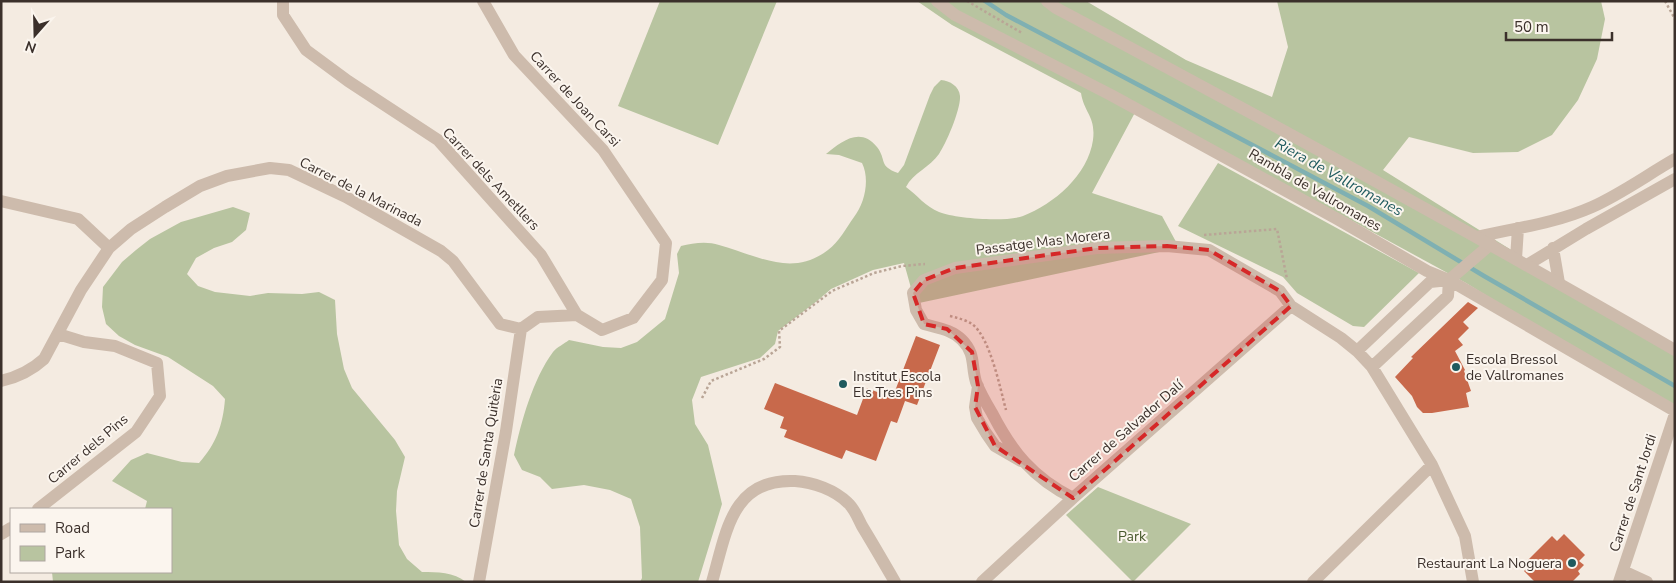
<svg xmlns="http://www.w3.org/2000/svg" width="1676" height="583" viewBox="0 0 1676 583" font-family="'Nunito Sans',sans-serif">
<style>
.green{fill:#b8c4a0}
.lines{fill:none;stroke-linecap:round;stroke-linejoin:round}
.stream{stroke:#7fb0b2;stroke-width:4.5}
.building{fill:#c8694b}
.path{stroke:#b9a596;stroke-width:2.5;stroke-dasharray:2.5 2.5;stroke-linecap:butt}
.minor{stroke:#cdbbac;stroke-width:12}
.tertiary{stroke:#cdbbac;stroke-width:12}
.marked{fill:#d62828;fill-opacity:0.2;stroke:#d62828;stroke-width:4;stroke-dasharray:10 6;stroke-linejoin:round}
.poi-dot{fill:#1f5a5e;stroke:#fbf5ee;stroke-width:2}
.labels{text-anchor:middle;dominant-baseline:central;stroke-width:4;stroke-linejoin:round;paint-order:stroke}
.street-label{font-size:14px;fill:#3b302b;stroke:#fbf5ee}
.poi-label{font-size:14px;fill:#3b302b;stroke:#fbf5ee;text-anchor:start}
.park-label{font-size:14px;fill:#4a5a2e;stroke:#fbf5ee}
.water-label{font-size:15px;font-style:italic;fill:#1f5a5e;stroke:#fbf5ee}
</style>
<rect width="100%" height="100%" fill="#f4ebe1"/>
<path class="green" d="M660,1h117l-59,144 -100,-39z
M917,1h169l100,59 86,37 16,-50 -11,-46h324l4,18 -8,40 -19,41 -26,35 -34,17 -45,1 -64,-16 -26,33 292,182v61l-209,-130 -327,-178 -47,88 70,23 19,35h-17l-245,52 -8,-15 -7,-25 -31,7 -42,19 -14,12 -39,30 -3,13 -15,14 -59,19 -9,23 3,24 13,21 14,59 -24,78h-58l2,-4 -2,-51 -9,-28 -21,-9 -26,-5 -32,4 -12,-12 -18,-7 -8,-15c7,-33 19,-76 39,-103 4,-5 11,-8 16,-12l34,7 18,1 16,-6 28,-23 14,-46 -2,-19 4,-8c12,-3 26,-5 38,-1 37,10 73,33 109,5 11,-8 18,-22 26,-33 11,-14 16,-38 8,-54l-23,-8 -13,-1c15,-12 34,-28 51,-7 10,13 1,19 21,26l6,-8 26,-70 4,-8 7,-7c9,1 18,6 19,16 1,13 -14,48 -21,58 -9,13 -26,19 -33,33 11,8 20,20 33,25 17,7 68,10 84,4 31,-12 65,-41 70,-76 3,-24 -9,-27 -12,-47l-129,-68z
M1218,163l201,110 -55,54 -11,-1 -56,-33 -14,-16 -105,-51z
M233,207l17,6 -4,17 -14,12 -18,6 -18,10 -9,16 11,12 17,6 35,4 18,-3 34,1 17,-2 16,8 2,34 7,35 8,19 43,52 10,17 -8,34 -1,20 3,34 8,14 15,13c15,0 32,0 44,10h-413l-1,-10h119v-63h-26l2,-8 -35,-20 19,-21 16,-7 35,9 17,1c17,-19 24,-38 26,-64l-12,-13 -45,-29 -33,-12 -16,-9 -13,-12 -4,-17 1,-20 19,-25 14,-12 14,-11 31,-17z
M1098,487l93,37 -58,58 -67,-67z"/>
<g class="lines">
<path class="stream" d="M985,1l21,14 362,191 116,70 191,110"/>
</g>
<path class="building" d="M1468,302l10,6 -15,14 6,6 -11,11 5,6 -8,6 10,19 -1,1 7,20 -5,2 3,14 -37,6h-9l-6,-6 -5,-11 -17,-19 18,-19 -2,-1z
M916,336l24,9 -23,60 -12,-4 -8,22 -6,-2 -15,40 -30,-11 -4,9 -58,-22 3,-7 -7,-2 4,-11 -20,-8 11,-26 82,32 10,-27 23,9 3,-7 2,1z
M1564,534l21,21 -6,6 5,4 -6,6 2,3 -8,8h-37l-11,-11 6,-5 -4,-4 26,-26 5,5z"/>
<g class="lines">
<path class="path" d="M967,1l55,32
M1665,1l10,18
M1204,235l73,-6 10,50
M950,316c8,2 16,4 22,8 18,13 28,64 34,86
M702,398l9,-17 53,-22 16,-12 -1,-16 53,-40 42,-18 28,-7 23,-2"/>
<path class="minor" d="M283,1v14l23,35 42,31 90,59 103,115 36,60 25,15 31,-12 29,-38 4,-37 -63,-93 -89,-95 -31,-54
M937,1l18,14 156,80 228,125 88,51 22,9 226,131
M1,201l77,18 31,29
M1477,237c39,-9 79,-14 115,-30 29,-13 55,-32 83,-48
M1553,248l6,35
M1516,259l2,-31
M1527,265l59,-36 89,-50
M1357,351l73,-69 19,-2 42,-36
M1372,367l76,-71 1,-16
M1,381c17,-4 31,-11 43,-22l37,-69 28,-42 22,-19 34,-22 35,-21 27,-10 43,-8 19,2 57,27 95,54 12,10 47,63 21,5 17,-12 39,-2
M978,386l-3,21 2,11 9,15 9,13 26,15
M1073,498c-40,-20 -61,-46 -81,-85 -6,-10 -12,-20 -16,-31 -5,-16 0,-28 -14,-42 -11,-11 -25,-12 -38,-16l-8,-14 -3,-17 11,-13 31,-12 142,-20 70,-2 42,4 71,41 11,15 50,32 16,13 15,16 60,98 33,71 8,46
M38,509l98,-77 24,-36 -3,-33 -42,-17 -31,-4 -26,-8
M1,534l10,-6
M1623,571l24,11
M479,582l27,-151 15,-102
M712,582c14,-48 19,-104 83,-101 18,1 40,9 53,22 6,5 10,15 14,23 11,18 22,37 33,56
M982,582l91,-84 218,-192
M1313,582l119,-117
M1619,582l56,-168"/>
<path class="tertiary" d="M1047,1l9,7c208,111 415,224 619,342"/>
</g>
<path class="marked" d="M1167,246l42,4 71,41 11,15 -218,192 -78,-52 -20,-39 3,-21 -6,-34 -25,-23 -23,-5 -11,-31 11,-13 31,-12 142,-20z"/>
<g class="poi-dot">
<circle cx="1456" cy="367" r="5"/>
<circle cx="843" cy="384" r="5"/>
<circle cx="1572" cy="563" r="5"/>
</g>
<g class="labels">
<g class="street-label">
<text transform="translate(575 99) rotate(47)">Carrer de Joan Carsi</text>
<text transform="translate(491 179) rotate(47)">Carrer dels Ametllers</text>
<text transform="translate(1315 190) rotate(30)">Rambla de Vallromanes</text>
<text transform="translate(361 192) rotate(27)">Carrer de la Marinada</text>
<text transform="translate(1043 242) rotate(-7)">Passatge Mas Morera</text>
<text transform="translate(1126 431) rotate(-41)">Carrer de Salvador Dalí</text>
<text transform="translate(88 449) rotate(-40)">Carrer dels Pins</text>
<text transform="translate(486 453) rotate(-81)">Carrer de Santa Quitèria</text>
<text transform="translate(1633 493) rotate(-72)">Carrer de Sant Jordi</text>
</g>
<g class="poi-label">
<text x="1466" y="359">Escola Bressol<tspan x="1466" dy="16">de Vallromanes</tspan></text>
<text x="853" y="376">Institut Escola<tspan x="853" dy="16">Els Tres Pins</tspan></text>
<text x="1562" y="563" text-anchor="end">Restaurant La Noguera</text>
</g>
<g class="park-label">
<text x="1132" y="536">Park</text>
</g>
<g class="water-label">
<text transform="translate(1339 177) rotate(29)">Riera de Vallromanes</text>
</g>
</g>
<rect width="1676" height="583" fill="none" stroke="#3b302b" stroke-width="5"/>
<rect x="10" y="508" width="162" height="65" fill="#fbf5ee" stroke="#aea6a0"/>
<rect x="20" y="524" width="25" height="8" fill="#cdbbac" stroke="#aea6a0"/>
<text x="55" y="533" font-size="15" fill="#3b302b">Road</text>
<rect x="20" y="546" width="25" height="15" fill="#b8c4a0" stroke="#aea6a0"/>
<text x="55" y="558" font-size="15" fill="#3b302b">Park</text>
<g transform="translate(35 35) rotate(200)" stroke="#fbf5ee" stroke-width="4" paint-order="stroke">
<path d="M0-4L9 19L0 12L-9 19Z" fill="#3b302b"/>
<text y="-8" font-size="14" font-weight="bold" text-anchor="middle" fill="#3b302b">N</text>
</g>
<path d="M1506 32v8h106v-8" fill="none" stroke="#3b302b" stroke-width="2.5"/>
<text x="1514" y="32" font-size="15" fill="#3b302b" stroke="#fbf5ee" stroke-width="4" paint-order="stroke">50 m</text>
</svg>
